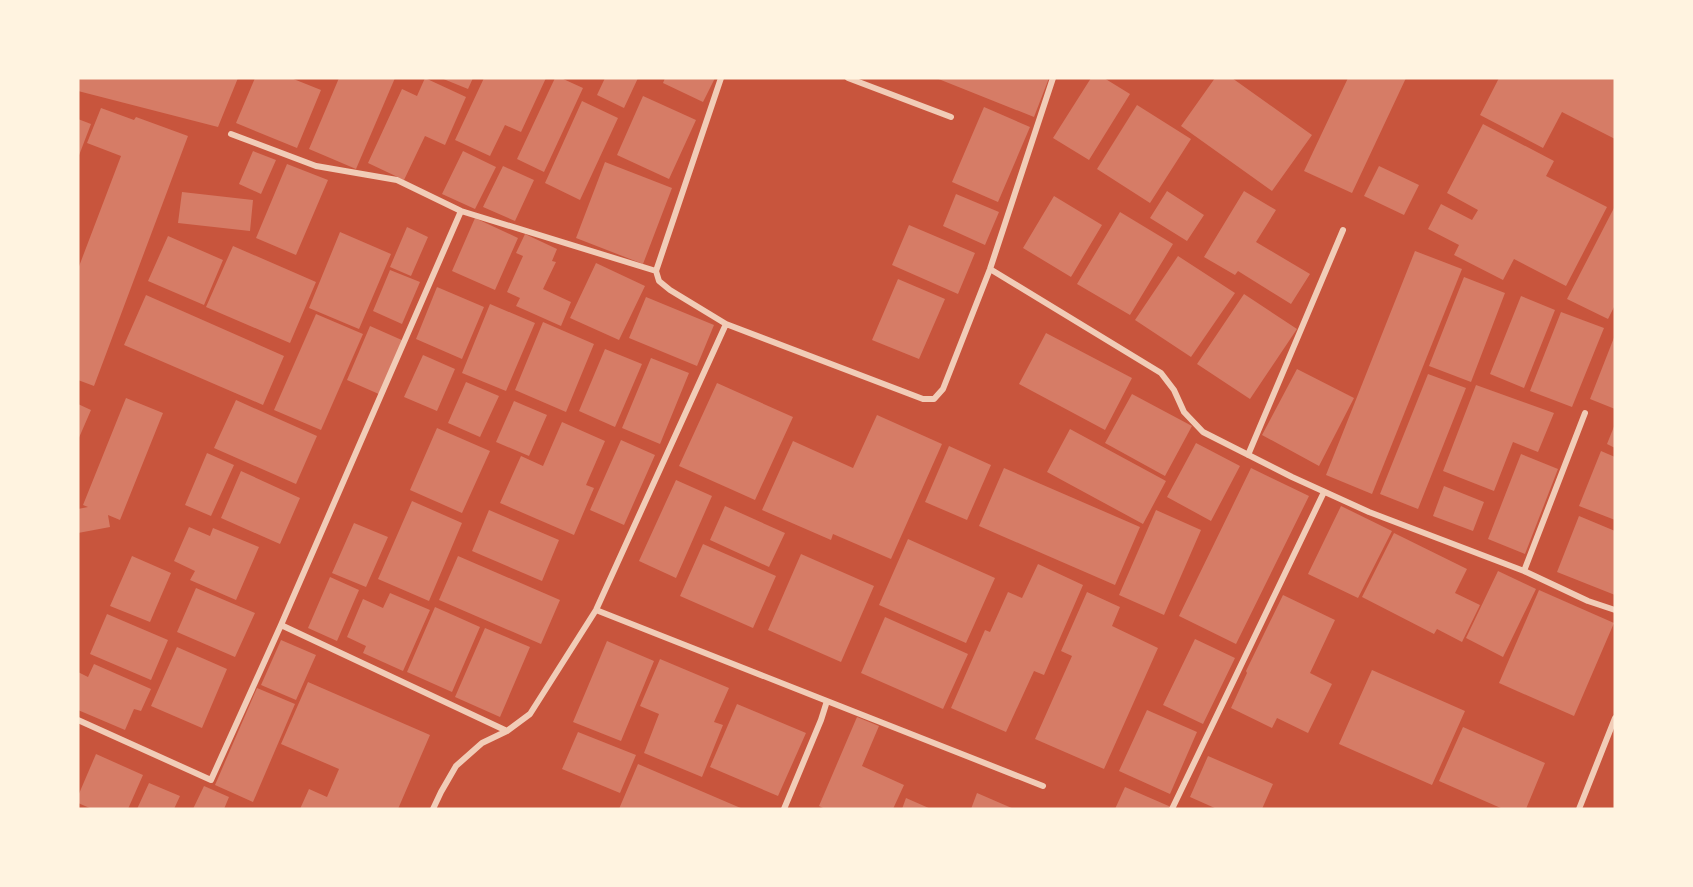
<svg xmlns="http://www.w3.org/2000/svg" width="1693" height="887" viewBox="0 0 1693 887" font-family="'PT Sans Narrow',sans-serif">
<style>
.building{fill:#d67c66}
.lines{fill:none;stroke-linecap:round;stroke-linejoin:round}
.minor{stroke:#f1ccb7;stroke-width:6}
</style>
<rect width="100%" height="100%" fill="#c8553d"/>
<path class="building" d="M78,78h160l-20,49 -140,-36z
M255,78h36l30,12 -24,58 -61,-25z
M339,78h56l-39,91 -47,-20z
M425,78l41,19 -21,48 -20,-9 -21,44 -36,-17 34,-74 15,7z
M441,78h32l-5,11z
M484,78h62l-25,54 -16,-7 -15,31 -35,-16z
M555,78h6l22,10 -39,84 -27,-13z
M605,78h33l-14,30 -27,-13z
M665,78h50l-12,24 -40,-19z
M936,78h113l-15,39z
M1091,78h13l26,16 -41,66 -36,-22z
M1215,78h17l80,57 -40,56 -91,-65z
M1348,78h58l-54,115 -48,-22z
M1499,78h116v61l-53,-27 -19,36 -63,-33z
M643,96l53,24 -27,59 -52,-24z
M582,101l36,17 -38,82 -35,-17z
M1137,105l54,34 -41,64 -53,-34z
M984,107l46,20 -32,75 -46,-20z
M101,108l33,12 2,-3 52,19 -94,250 -16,-6v-111l43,-113 -34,-13z
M78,119l13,5 -13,34z
M1483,124l71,37 -8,15 61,31 -41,79 -52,-27 -11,21 -49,-25 5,-10 -31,-16 13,-25 31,16 6,-10 -31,-17z
M253,151l23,9 -15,34 -22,-10z
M463,151l33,16 -21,42 -33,-15z
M605,162l67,26 -29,76 -67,-26z
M287,164l41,16 -32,75 -40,-17z
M503,166l31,14 -19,41 -32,-14z
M1379,166l40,19 -15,30 -40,-19z
M1167,191l37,24 -17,26 -37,-23z
M1244,191l32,19 -20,32 54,32 -19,30 -53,-33 -3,4 -31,-18z
M182,192l71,8 -3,31 -72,-8z
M956,194l43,18 -14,33 -42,-19z
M1054,196l48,29 -31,52 -48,-29z
M1615,206v99l-7,14 -41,-20z
M1120,212l53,32 -43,71 -53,-31z
M475,218l43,20 -23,52 -43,-19z
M909,225l66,28 -17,41 -66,-29z
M407,227l21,10 -17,39 -21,-9z
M340,232l51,22 -32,75 -50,-21z
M525,234l32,15 -5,12 4,1 -13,27 28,13 -10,24 -45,-20 4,-8 -13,-6 16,-36 -7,-3z
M168,236l55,24 -19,45 -56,-24z
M233,246l83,36 -26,61 -84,-36z
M1415,251l47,18 -90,225 -46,-19z
M1178,256l57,37 -44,64 -56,-37z
M596,263l49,23 -26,54 -49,-22z
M390,270l30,12 -18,42 -29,-13z
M1464,277l41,16 -34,89 -42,-16z
M898,279l47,20 -26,60 -47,-19z
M437,287l47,20 -22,52 -46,-20z
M1244,294l53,35 -47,70 -53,-35z
M146,295l138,61 -21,49 -139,-60z
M1521,296l34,14 -31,78 -34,-14z
M646,297l68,28 -17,41 -68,-28z
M490,304l45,19 -29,68 -44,-18z
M1561,312l43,16 -32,79 -42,-16z
M316,314l47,20 -42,96 -47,-20z
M543,322l51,22 -28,68 -51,-22z
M370,326l34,15 -23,54 -34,-15z
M1046,333l86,45 -27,52 -86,-46z
M1615,335v74l-25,-10z
M605,349l37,15 -27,63 -36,-16z
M423,355l32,14 -18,42 -33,-14z
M651,358l38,15 -29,71 -38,-16z
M1297,369l57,29 -35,68 -57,-31z
M1428,374l38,14 -48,121 -38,-15z
M466,382l33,14 -19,41 -32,-14z
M717,383l76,34 -38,83 -76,-34z
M1476,385l78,28 -16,39 -25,-10 -19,49 -51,-20z
M1132,394l60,32 -27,50 -60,-33z
M126,398l37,15 -43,107 -12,-5 2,12 -32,6v-24l10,-2 -5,-2z
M236,400l81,36 -21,48 -82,-36z
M514,401l33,14 -18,41 -33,-14z
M78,404l13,6 -13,30z
M877,415l65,29 -51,115 -58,-25 -2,6 -69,-30 31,-69 60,27z
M562,422l43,19 -19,44 8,3 -20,47 -74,-32 21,-47 22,10z
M1615,424v24l-8,-4z
M437,428l53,23 -28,62 -52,-23z
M1070,429l96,52 -23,43 -96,-52z
M621,440l34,15 -31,70 -34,-15z
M1196,443l44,23 -29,55 -44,-24z
M949,446l42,19 -24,55 -42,-18z
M1601,451l14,6v63l-36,-14z
M207,453l27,12 -23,51 -26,-11z
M1521,454l37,15 -33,85 -37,-15z
M1004,468l136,59 -25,58 -136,-59z
M1251,468l58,28 -73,148 -57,-28z
M241,471l59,27 -20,46 -59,-26z
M676,480l36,16 -36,82 -37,-17z
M1444,486l40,16 -11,29 -40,-15z
M412,501l50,22 -33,78 -51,-22z
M725,506l60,27 -16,34 -59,-27z
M1341,506l51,25 -34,67 -50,-24z
M489,510l70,30 -17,41 -70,-30z
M1156,510l45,20 -37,85 -45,-20z
M1579,516l36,15v64l-58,-23z
M354,523l34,14 -22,50 -34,-14z
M189,527l21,9 3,-8 46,19 -23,53 -46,-20 5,-9 -21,-10z
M1394,533l73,36 -12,24 25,12 -18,37 -25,-13 -3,5 -72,-37z
M908,539l87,39 -29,65 -87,-38z
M703,544l73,32 -23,52 -73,-32z
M801,554l73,32 -33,76 -73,-32z
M132,556l39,17 -21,49 -40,-16z
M458,556l102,44 -19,44 -102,-44z
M1038,564l45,21 -39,90 -10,-4 -28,61 -55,-24 34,-78 5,2 18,-40 14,6z
M1498,571l38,18 -33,68 -37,-19z
M330,577l29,13 -22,51 -29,-13z
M196,588l59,25 -20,44 -58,-25z
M1539,590l75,33 -40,93 -75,-33z
M1087,592l33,15 -8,19 46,22 -54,121 -69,-30 37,-83 -11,-5z
M390,593l40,17 -27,61 -40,-18 3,-7 -19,-9 16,-38 20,9z
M1283,595l52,25 -25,53 22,11 -24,49 -31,-15 -5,10 -41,-20 16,-35 -1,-2z
M435,607l45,20 -28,65 -45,-20z
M107,614l61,26 -17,40 -61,-26z
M885,617l83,37 -25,55 -82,-36z
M485,628l45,19 -30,70 -45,-20z
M1195,639l40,19 -32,66 -40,-19z
M281,640l35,15 -20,45 -35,-15z
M607,641l47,20 -33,80 -48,-19z
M177,647l50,22 -25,59 -51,-22z
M660,659l69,29 -15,34 9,3 -21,52 -58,-24 15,-39 -19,-8z
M94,664l57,25 -10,22 -7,-2 -9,21 -47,-20v-38l10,5z
M1372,670l93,41 -33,74 -93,-41z
M308,682l122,53 -32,74h-98l9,-20 18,8 12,-28 -58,-25z
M257,688l38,16 -42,98 -38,-17z
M737,704l69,29 -28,63 -68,-29z
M1147,710l50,22 -27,62 -51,-23z
M857,717l22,9 -17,40 42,19 -11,24h-68l-6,-3z
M1463,727l82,36 -19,46h-23l-64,-28z
M578,732l58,23 -16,38 -58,-24z
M96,754l47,21 -15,34h-36l-14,-6v-7z
M1208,756l65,28 -11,25h-45l-27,-12z
M638,764l105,45h-124z
M149,783l31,13 -6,13h-37z
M204,786l25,11 -5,12h-31z
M1125,787l46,20 -1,2h-55z
M977,793l37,16h-43z
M906,798l25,11h-29z"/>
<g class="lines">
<path class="minor" d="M721,78l-65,193 3,10 11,9 56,34 197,75h11l9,-10 47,-120 63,-191
M848,78l103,39
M231,134l85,32 81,14 64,31 195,60
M990,269l171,104 13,17 10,22 19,20 89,45 77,35 155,59 64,30 27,9
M1248,455l95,-225
M1524,571l61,-158
M596,610l231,91 -6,19 -37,89
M281,625l226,106
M827,701l216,85
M78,720l133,60 70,-155 180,-414
M433,809l8,-17 15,-26 26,-23 25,-12 23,-17 66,-104 130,-286
M1172,809l152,-317
M1579,809l36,-91"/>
</g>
<rect width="1693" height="887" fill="none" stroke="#fff3e0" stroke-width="159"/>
</svg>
